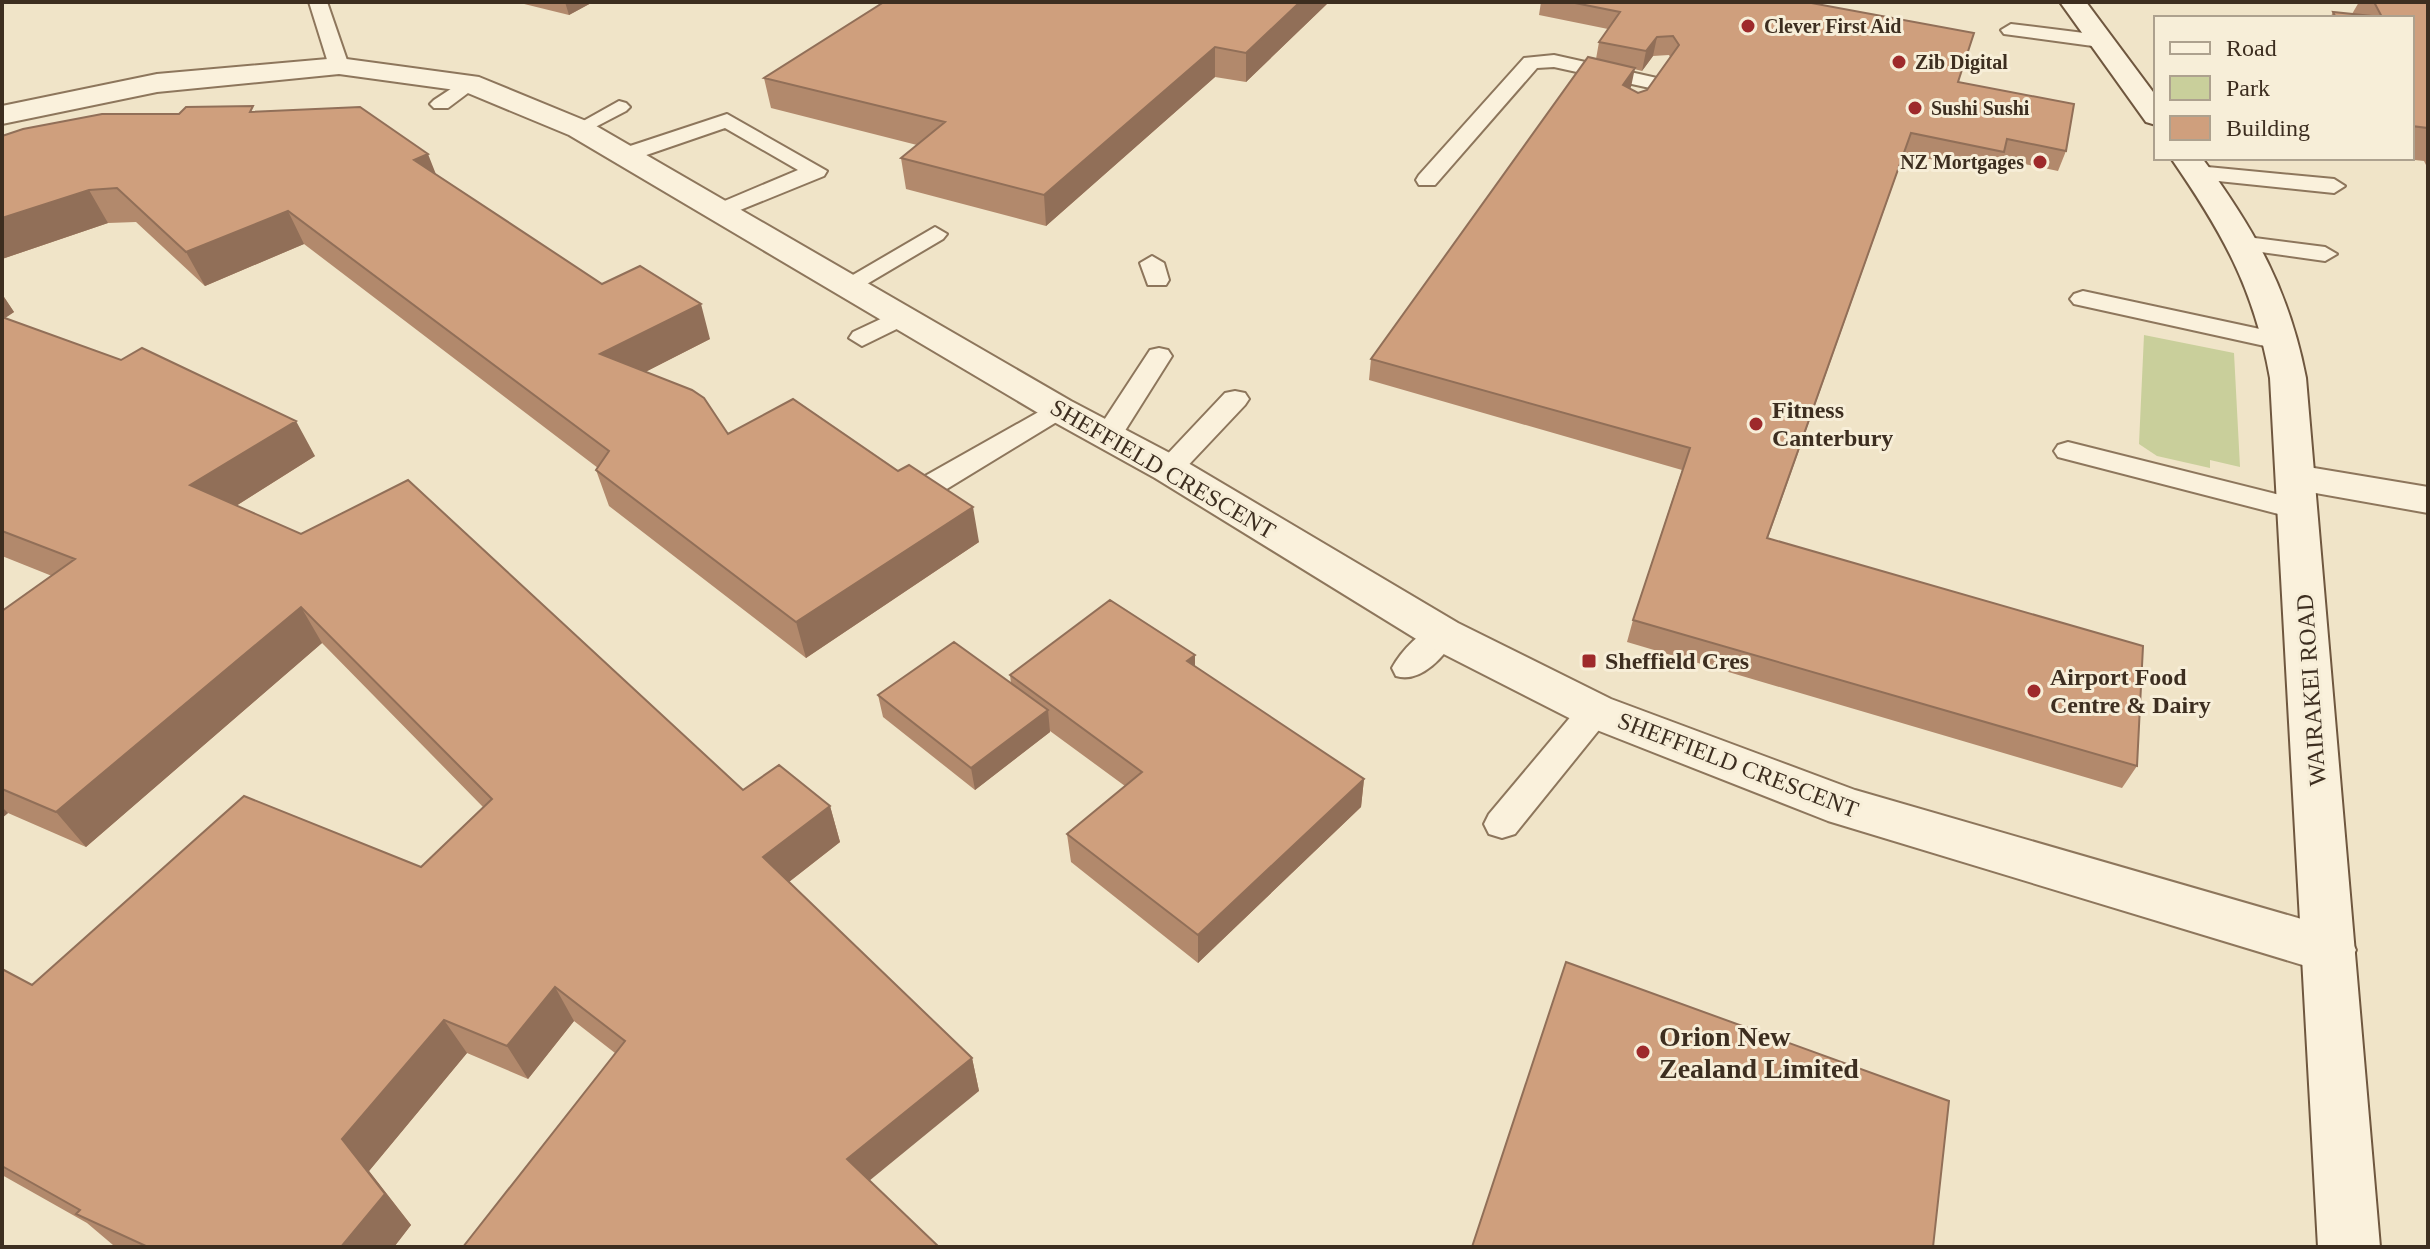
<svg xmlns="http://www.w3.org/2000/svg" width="2430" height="1249" viewBox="0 0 2430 1249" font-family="Georgia,serif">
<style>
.green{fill:#c9cf9b}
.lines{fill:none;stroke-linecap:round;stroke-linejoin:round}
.lane-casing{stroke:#8d765c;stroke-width:4}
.street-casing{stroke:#8d765c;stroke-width:4}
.secondary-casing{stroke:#6f573f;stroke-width:4}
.lane{fill:#faf1dc;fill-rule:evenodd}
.street{fill:#faf1dc;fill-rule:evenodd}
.secondary{fill:#faf1dc;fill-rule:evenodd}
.wall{fill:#b2896c;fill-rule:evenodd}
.shaded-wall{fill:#916f58}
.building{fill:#cf9f7d;stroke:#916f58;stroke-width:2}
.poi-dot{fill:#9e2a2b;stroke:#f7eed8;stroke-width:3}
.labels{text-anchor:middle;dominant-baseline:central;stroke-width:6;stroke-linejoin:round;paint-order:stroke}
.far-poi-label{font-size:20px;font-weight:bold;fill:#3d2e20;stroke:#f7eed8;text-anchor:start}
.poi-label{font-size:24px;font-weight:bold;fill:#3d2e20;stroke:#f7eed8;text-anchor:start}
.street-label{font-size:24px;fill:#3d2e20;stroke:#f7eed8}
.near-poi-label{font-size:28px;font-weight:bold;fill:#3d2e20;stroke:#f7eed8;text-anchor:start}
</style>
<rect width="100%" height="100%" fill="#f0e4c8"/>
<path class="green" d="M2144,335l90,18 6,114 -30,-7v8l-53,-12 -18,-12z"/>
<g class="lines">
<defs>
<path id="lane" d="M309,2h18l22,64 -3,4h-14l-3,-4z
M2011,24l89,11 10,6 -10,6 -96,-13 -3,-4z
M1554,55l103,23 3,4 -10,6 -96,-21 -17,1 -102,117h-16l-3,-5 3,-5 105,-117z
M469,77l10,6 -3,4 -28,21h-14l-4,-4 4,-4z
M619,101l7,2 4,4 -4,4 -46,24 -11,-6z
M727,114l100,57 -3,5 -101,41 -8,-2 -4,-5 4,-5 83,-35 -73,-42 -99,34 -11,-7 3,-5z
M2197,166l137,13 11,7 -11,7 -145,-15 -3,-5z
M935,227l12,7 -4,5 -88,52 -9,2 -12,-7z
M2247,237l78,10 12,7 -12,7 -86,-12 -4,-5 4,-5z
M1152,256l12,7 5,17 -3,5h-18l-8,-22z
M2083,291l200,43 13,8 -13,8 -209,-46 -4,-5 4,-5z
M902,309l9,3 4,5 -4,5 -49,24 -13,-8 4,-6z
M1159,348l9,2 4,6 -51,81 -4,6h-20l-4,-6 57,-87z
M1235,391l10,2 4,6 -4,6 -66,70h-20l-4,-6 4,-6 66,-70z
M1058,401l10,2 4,6 -4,6 -123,75h-20l-5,-7 5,-7z
M2068,442l240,60 5,7 -5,7 -10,3 -240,-62 -4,-6 4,-6z
M1442,623l11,3 5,8c-12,21 -37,50 -62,42l-4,-8c9,-17 31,-40 50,-45z
M1595,698l12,4 5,9 -5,9 -92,114 -13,4 -13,-4 -5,-10 5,-10 94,-112z"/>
<path id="street" d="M339,58l140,19 112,46 480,278 112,59 275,163 153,76 244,91 474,137 19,7 8,16 -8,16 -19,7 -501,-152 -249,-98 -153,-78 -271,-167 -110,-61 -476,-282 -106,-44 -124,-17 -182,18 -155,32v-18l155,-32z
M2296,465l132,22v26l-146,-26 -6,-9 6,-9z"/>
<path id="secondary" d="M2060,2h26l70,94v29l-10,-3z
M2171,158h31c53,72 87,132 104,220l74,869h-62l-48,-869c-16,-90 -48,-146 -99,-220z"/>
</defs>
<use href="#lane" class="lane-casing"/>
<use href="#street" class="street-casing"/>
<use href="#secondary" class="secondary-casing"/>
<use href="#lane" class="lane"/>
<use href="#street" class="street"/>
<use href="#secondary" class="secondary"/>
</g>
<path class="wall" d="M516,2h77l-24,13z
M884,2h445l-83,80 -31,-5 -169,149 -140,-37 -5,-31 16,-13 -146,-37 -7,-30z
M1541,2h265l152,80 108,69 -8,20 -57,-12 -5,13 -92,-18 -136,384 369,228 -15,22 -495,-146 6,-22 49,-150 -313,-90 2,-21 225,-300 3,-17 9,-13 -69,-14zM1669,55l1,2 -23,33 -9,3 -8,-4 4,-20 8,2 11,-15z
M2359,2h69v167l-4,-8 -28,-3h16v-140h-82l3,-6 19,2z
M256,112l180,62 166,110 108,55 -65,33 83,62 251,108 -173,116 -197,-152 -13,-36 2,-2 -294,-224 -99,42 -69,-64 -28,1 -106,36v-123l177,-22z
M2,294l12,18 -9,6 310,138 -79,50 507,284 87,16 10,36 -51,40 183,176 7,33 -364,-38 -41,-32 -46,58 -61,-26 -98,118 42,54 -17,22h-276l-5,-2 -26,-22 -85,-48v-206l30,16 389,-118 62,-60 -161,-164 -236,204 -78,-34 -6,5v-207l50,-35 -50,-20z
M1195,655v12l169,112 -3,28 -163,156 -127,-101 -4,-28 58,-48 -75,-55v1l-75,58 -92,-73 -5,-22 133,-12 -1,-8z"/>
<path class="shaded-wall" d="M565,2h28l-24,13z
M1300,2h29l-83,80v-29z
M1657,37l-4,19 -11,15 4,-20z
M1215,47v30l-169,149 -2,-31z
M1635,68l-4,19 -12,18 4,-20z
M428,154l13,33 -27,-27z
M89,190l19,33 -106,36v-41z
M288,211l16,33 -99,42 -19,-34z
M2,294l12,18 -12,8z
M701,304l9,35 -98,50 -12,-35z
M296,421l19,35 -103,65 -22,-36z
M973,507l6,35 -173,116 -10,-36z
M301,607l21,36 -236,204 -30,-35z
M1195,655v29l-8,-23z
M1048,710l2,22 -75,58 -4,-22z
M1364,779l-3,28 -163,156v-28z
M830,806l10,36 -64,50 -13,-35z
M2,807l6,6 -6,5z
M555,987l19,34 -46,58 -21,-33z
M444,1020l23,33 -98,118 42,54 -17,22h-53l1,-108z
M972,1058l7,33 -121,99 -11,-31z"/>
<path class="building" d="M884,2h416l-54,51 -31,-6 -171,148 -143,-37 44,-36 -181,-44z
M1570,2h236l168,31 -16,49 116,22 -8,47 -59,-12 -3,13 -93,-19 -144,405 376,108 -6,120 -504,-146 57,-172 -319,-89 217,-302 47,11 -12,17 15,8 9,-3 32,-45 -6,-9 -16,1 -11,14 -47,-9 21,-30z
M2374,2h54v126l-16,-2v-108h-76l-3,-6 49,5z
M253,106l-3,6 110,-5 68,47 -14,6 188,124 38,-18 61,38 -101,50 92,36 12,8 24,36 65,-35 105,72 11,-6 64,42 -177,115 -200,-152 13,-19 -321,-240 -102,41 -69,-64 -28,2 -87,28v-82l21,-7 79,-15h77l7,-7z
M2,317l119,43 21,-12 154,73 -106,64 111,49 107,-54 335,310 36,-25 51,41 -67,51 209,201 -125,101 92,88h-476l162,-206 -70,-54 -48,59 -63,-26 -102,119 43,55 -44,53h-193l-72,-33 4,-4 -78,-44v-197l30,16 212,-189 177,71 71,-68 -191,-192 -245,205 -54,-23v-178l73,-52 -73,-28z
M1110,600l85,55 -8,6 177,118 -166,156 -131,-101 75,-62 -132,-97z
M954,642l94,68 -77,58 -93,-73z
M1566,962l383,139 -16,146h-461z"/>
<g class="poi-dot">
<circle cx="1748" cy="26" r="8"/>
<circle cx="1899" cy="62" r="8"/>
<circle cx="1915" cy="108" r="8"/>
<circle cx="2040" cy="162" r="8"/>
<circle cx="1756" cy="424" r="8"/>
<rect x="1581" y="653" width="16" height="16" rx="4"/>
<circle cx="2034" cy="691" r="8"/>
<circle cx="1643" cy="1052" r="8"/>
</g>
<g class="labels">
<g class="far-poi-label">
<text x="1764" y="26">Clever First Aid</text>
<text x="1915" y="62">Zib Digital</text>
<text x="1931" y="108">Sushi Sushi</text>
<text x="2024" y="162" text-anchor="end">NZ Mortgages</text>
</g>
<g class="poi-label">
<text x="1772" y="410">Fitness<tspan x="1772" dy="28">Canterbury</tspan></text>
<text x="1605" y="661">Sheffield Cres</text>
<text x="2050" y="677">Airport Food<tspan x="2050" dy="28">Centre &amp; Dairy</tspan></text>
</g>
<g class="street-label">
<text transform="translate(1163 469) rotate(30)">SHEFFIELD CRESCENT</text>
<text transform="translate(2311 690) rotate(-94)">WAIRAKEI ROAD</text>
<text transform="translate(1738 765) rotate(21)">SHEFFIELD CRESCENT</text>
</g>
<g class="near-poi-label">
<text x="1659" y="1036">Orion New<tspan x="1659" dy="32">Zealand Limited</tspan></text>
</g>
</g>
<rect width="2430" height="1249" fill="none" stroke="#3d2e20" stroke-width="8"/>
<rect x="2154" y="16" width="260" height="144" fill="#f7eed8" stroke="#ada18e" stroke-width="2"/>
<rect x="2170" y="42" width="40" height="12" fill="#faf1dc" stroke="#ada18e" stroke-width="2"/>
<text x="2226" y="56" font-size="24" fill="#3d2e20">Road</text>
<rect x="2170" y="76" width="40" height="24" fill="#c9cf9b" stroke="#ada18e" stroke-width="2"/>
<text x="2226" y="96" font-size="24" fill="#3d2e20">Park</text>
<rect x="2170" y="116" width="40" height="24" fill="#cf9f7d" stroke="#ada18e" stroke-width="2"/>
<text x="2226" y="136" font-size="24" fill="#3d2e20">Building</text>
</svg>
